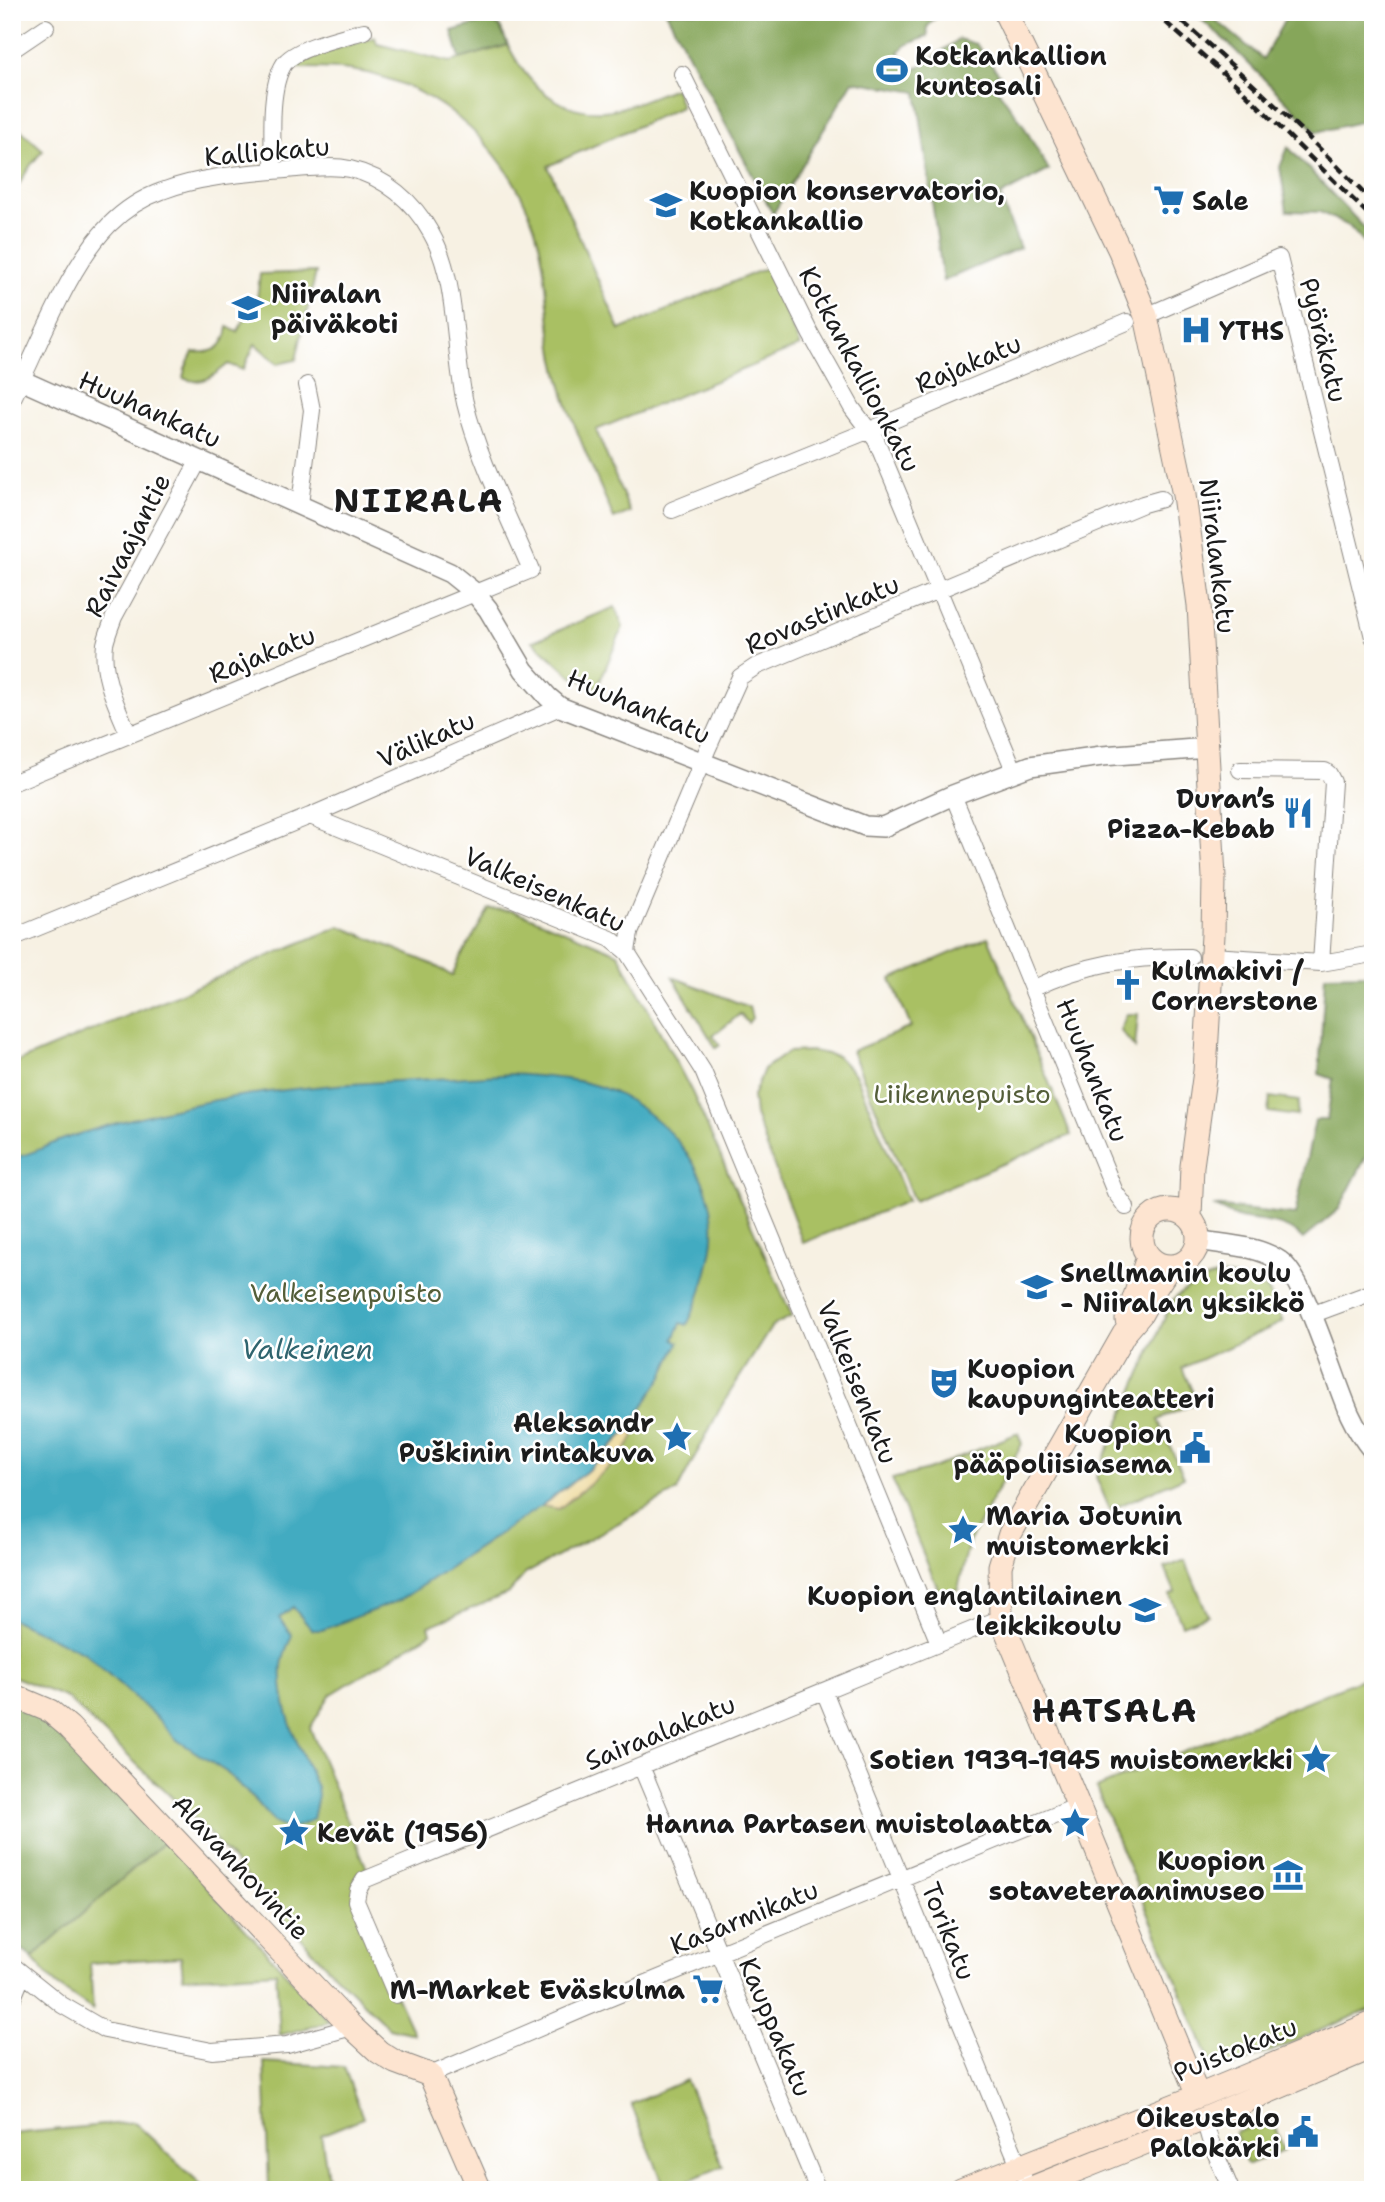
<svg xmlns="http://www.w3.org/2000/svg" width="1385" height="2202" viewBox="0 0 1385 2202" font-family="'Shantell Sans',sans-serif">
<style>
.green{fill:#a9c064;stroke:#626e40;stroke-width:2}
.forest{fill:#86a65a;stroke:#51613b;stroke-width:2}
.sand{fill:#eeda9e;stroke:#857b5d;stroke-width:2}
.water{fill:#42abc1;stroke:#2f646e;stroke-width:2}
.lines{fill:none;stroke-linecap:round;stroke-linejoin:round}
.minor-casing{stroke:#8a8680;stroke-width:18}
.tertiary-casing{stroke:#8a8680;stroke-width:22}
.secondary-casing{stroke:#8a8680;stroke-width:25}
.minor{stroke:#fff;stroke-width:16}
.tertiary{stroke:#fff;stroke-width:19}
.secondary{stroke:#fde4d0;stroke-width:23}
.rail{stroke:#1c1c1c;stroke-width:4.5;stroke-dasharray:10 5;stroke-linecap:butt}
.labels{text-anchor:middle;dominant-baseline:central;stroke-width:5;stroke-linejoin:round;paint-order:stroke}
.poi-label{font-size:26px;font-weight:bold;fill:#1c1c1c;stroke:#fff;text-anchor:start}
.street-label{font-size:26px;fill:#1c1c1c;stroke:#fff}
.park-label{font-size:26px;fill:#545e39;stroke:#fff}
.water-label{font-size:28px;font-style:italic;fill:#2f646e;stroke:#fff}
.district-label{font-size:33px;font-weight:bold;letter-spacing:2px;fill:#1c1c1c;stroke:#fff}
</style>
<rect width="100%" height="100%" fill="#fff"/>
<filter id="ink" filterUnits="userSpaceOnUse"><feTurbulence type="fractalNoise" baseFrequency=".0143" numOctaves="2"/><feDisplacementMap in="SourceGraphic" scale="14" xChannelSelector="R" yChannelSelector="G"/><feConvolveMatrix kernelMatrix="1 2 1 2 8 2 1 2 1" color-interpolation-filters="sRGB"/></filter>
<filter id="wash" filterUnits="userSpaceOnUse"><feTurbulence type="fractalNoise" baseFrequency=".00686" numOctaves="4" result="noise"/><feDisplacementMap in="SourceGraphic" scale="28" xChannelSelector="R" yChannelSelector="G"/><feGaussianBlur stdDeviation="1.57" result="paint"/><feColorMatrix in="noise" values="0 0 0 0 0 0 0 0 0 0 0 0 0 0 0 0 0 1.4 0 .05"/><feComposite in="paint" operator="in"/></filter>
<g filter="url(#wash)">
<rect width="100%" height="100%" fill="#f7f1e3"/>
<path class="green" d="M375,37l2,7 73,18 58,-17c22,46 62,78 116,62 17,-5 34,-13 51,-19l6,19 -133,59 72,164 146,-62 34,78 -204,84 34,82 -16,7c-21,-51 -46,-101 -58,-155 -9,-40 -7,-81 -17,-121 -21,-87 -99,-161 -189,-173 -18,-2 -36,-2 -54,-2l2,-8z
M12,122l31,28 -13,16 -18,30z
M316,272l-20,88 -18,4 -23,-20 -12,26 -15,-6c-13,11 -27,23 -45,14l2,-9 8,-17c21,2 32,-4 35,-25l9,5 20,-33 3,-25z
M615,607l8,20 -26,61 -26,-12 -38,-35z
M489,909l25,1 104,43 74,139 100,224 -20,10 -50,79 -45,86 -152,83 -16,19 -80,33 2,7 -101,62 -20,33 57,141 -6,3 3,8 -6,10 38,105 18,39 -25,-6 -64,-63 -122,-138 -136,-129 -55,-22v-612l328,-138 94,39 18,11 6,-14z
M988,937l83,198 -157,66 -62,-150 59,-24 -20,-48z
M673,977l76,30 3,11 -4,5 -8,-9 -27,22 7,9 -4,3z
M1127,1014h11l-3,34 -15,-18z
M812,1051l25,5 19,19 52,126 -105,42 -48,-128 -2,-19 11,-27 24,-17z
M1270,1097l29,4 -2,15 -29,-4z
M1220,1275l25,4 23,11 15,32 -101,46 15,34 -39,18 26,57 -74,33 -14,-33 76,-176c14,-14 28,-21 48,-26z
M1018,1433l4,11 -53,98 -11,47 -18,5 -48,-115 36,-9z
M1185,1560l23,55 -26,10 -12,-30 5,-3 -10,-24z
M1373,1674v334l-142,60 -21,-7 -114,-273z
M165,1841l165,181 -50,13 -4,-63 -93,6 -2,-21 -91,6 3,47 -37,-25 -24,-27z
M264,2062l80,5 19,51 -42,17 9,55h-97l36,-3z
M686,2080l37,86 -57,24 -35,-86z
M1271,2118l13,32 -37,15 -12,-32z
M134,2122l73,68h-173l-22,-12v-44z"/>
<path class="forest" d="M666,12h275l-14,15 1,9 -22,9 -7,7 13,20 47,-33 17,5 23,30 -8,6 31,43 27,47 -49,26 20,52 -77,33 -26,-189 -64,-11 -80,133z
M1193,12h13l57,47 26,-47h84v107l-56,13 -88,-88z
M491,20l9,7 8,18 -48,14 -8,-28z
M1288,147l85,90v16l-24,-27 -29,-14 -33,-1 -7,-44z
M1367,974l6,26v143l-34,66 -36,30c-18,-19 -40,-16 -63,-21 -9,-2 -18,-8 -27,-12l82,9 20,-95h12l6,-41 -14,-5 6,-99z
M12,1704l38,15 115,122 -133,117 -20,-17z"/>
<path class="sand" d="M635,1431c-3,24 -57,61 -76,78l-18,-3 46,-35 39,-39z"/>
<path class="water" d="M513,1074c37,3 77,4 110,23 46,26 85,70 90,125 3,29 -13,78 -26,103l-6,-2 -7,16 5,3 -16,34 -37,56 -39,39 -46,35 -141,94 -78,30h-10l-19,-23 -14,11 13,17c-4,10 -9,21 -10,31 -3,43 18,83 35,121l1,9 -5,23 -12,6 -13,4 -13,-6 -18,-21 -31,-30 -49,-32 -20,-22 -72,-65 -73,-34v-461c20,-3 36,-14 55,-20 42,-14 85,-25 129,-34 104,-22 211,-22 317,-30z"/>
</g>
<g filter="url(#ink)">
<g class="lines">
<defs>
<path id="minor" d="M12,50l34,-23
M682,74l128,259 42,75 24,32 138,330
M273,171c0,-29 -5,-82 11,-107 12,-17 60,-27 80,-33
M1146,316l133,-58 94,379
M12,400c28,-55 55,-132 97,-175 15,-15 33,-27 53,-34 40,-16 93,-18 135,-22 18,-1 36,-4 53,0 35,8 64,33 81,64 27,47 22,116 34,170 14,57 43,112 66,167l-519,213
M300,504l12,-94 -5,-25
M672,510l198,-80 257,-108
M129,735c-12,-29 -28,-59 -24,-91 2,-9 6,-19 9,-27l85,-157
M1240,770l85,1 4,3 4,8 -12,181
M953,795l162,397 11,15
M310,816l250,-109
M12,938l298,-122 301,123 16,13 76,119 236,572
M627,952l3,-19 78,-185 32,-71 15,-10 388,-163 18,-5
M1212,956l109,7 52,-9
M1032,989c51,-25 101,-33 158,-32
M1311,1315l62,-23
M824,1691l199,484
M641,1766l177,424
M12,1965l50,40 43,25 107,21 75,-6 65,-18
M396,1995l-40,-94 2,-11 6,-10 637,-262
M12,2000l11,-26
M430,2075l156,-67 492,-202
M1204,2119l6,21 21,50"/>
<path id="tertiary" d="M12,376l438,197 25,20 13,16 36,61 24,27 12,10 305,119 18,1 70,-32 77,-29 72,-10 106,-8
M1197,1240c27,5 60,5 83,21 25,16 55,122 70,154 6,13 14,25 23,36"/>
<path id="secondary" d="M1005,12l115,239 26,65 38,179 15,110 15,272 -1,58 -8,136 -13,95 -2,51
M1142 1238a28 28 0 1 1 56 0a28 28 0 1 1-56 0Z
M1170,1266l-14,21 -15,27 -17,20 -114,200 -10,32 1,52 197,478
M1127,1320l21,-63
M12,1695l38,16 19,16 283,300 27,25 16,10 35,13 50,115
M961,2190l237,-94 175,-73
M1027,2190l177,-71 169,-72"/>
</defs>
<use href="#minor" class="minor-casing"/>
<use href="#tertiary" class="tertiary-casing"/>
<use href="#secondary" class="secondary-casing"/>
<use href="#minor" class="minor"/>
<use href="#tertiary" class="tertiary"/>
<use href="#secondary" class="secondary"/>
<path class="rail" d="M1154,12l85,75 134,132
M1171,12c71,60 138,124 202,191"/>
</g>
</g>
<defs>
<symbol id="stadium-bare" viewBox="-9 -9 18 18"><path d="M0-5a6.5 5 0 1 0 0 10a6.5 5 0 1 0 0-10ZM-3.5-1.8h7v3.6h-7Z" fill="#1f6fb2" stroke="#fff" stroke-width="2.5" paint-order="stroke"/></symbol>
<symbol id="supermarket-bare" viewBox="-9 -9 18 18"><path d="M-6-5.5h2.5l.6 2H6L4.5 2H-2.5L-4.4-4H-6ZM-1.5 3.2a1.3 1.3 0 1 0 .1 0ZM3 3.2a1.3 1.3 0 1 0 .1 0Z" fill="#1f6fb2" stroke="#fff" stroke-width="2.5" paint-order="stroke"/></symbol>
<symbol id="school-bare" viewBox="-9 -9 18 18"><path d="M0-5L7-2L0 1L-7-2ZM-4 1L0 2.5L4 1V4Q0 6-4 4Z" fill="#1f6fb2" stroke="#fff" stroke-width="2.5" paint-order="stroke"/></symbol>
<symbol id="hospital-bare" viewBox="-9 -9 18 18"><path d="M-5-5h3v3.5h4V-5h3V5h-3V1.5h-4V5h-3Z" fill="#1f6fb2" stroke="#fff" stroke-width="2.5" paint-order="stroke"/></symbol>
<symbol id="restaurant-bare" viewBox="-9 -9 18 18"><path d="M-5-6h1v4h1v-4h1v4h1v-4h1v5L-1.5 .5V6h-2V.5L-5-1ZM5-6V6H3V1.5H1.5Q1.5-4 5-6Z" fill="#1f6fb2" stroke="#fff" stroke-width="2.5" paint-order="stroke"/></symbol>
<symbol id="church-bare" viewBox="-9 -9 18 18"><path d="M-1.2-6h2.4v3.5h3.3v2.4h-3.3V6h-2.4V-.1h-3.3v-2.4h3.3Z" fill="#1f6fb2" stroke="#fff" stroke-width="2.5" paint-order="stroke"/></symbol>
<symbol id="theatre-bare" viewBox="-9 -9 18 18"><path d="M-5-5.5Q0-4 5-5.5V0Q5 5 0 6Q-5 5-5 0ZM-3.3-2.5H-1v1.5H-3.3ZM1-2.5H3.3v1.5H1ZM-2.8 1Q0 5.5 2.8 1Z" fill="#1f6fb2" stroke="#fff" stroke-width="2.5" paint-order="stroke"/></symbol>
<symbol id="sight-bare" viewBox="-9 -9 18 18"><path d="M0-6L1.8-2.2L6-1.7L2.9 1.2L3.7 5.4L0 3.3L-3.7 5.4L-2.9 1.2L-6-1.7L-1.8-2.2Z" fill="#1f6fb2" stroke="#fff" stroke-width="2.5" paint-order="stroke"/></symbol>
<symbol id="civic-bare" viewBox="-9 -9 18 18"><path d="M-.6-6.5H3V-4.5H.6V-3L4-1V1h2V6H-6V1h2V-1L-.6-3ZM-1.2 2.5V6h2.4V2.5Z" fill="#1f6fb2" stroke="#fff" stroke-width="2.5" paint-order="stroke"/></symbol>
<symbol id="museum-bare" viewBox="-9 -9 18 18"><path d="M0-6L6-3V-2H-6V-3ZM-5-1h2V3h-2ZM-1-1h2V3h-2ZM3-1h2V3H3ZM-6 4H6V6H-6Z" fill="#1f6fb2" stroke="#fff" stroke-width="2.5" paint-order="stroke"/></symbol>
</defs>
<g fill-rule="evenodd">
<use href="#stadium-bare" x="870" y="48" width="44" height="44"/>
<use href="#supermarket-bare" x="1147" y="178" width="44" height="44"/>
<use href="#school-bare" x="644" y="183" width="44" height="44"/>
<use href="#school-bare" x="226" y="286" width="44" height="44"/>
<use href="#hospital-bare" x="1174" y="308" width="44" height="44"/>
<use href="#restaurant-bare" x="1276" y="791" width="44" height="44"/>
<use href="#church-bare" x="1106" y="963" width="44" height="44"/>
<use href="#school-bare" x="1015" y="1265" width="44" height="44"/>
<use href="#theatre-bare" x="922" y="1361" width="44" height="44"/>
<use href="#sight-bare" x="655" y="1415" width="44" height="44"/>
<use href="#civic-bare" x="1173" y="1426" width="44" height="44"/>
<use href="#sight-bare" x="941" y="1508" width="44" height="44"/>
<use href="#school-bare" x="1123" y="1588" width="44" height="44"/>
<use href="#sight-bare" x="1294" y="1737" width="44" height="44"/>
<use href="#sight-bare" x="1053" y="1801" width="44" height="44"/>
<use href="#sight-bare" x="272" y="1810" width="44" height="44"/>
<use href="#museum-bare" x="1266" y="1853" width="44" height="44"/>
<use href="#supermarket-bare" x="686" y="1967" width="44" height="44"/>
<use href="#civic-bare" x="1281" y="2110" width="44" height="44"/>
</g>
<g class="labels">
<g class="poi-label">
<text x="915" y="55">Kotkankallion<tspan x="915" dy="30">kuntosali</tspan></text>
<text x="689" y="190">Kuopion konservatorio,<tspan x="689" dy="30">Kotkankallio</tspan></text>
<text x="1192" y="200">Sale</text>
<text x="271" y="293">Niiralan<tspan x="271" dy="30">päiväkoti</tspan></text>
<text x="1219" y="330">YTHS</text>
<text x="1275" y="798" text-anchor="end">Duran’s<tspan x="1275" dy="30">Pizza-Kebab</tspan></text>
<text x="1151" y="970">Kulmakivi /<tspan x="1151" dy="30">Cornerstone</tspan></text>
<text x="1060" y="1272">Snellmanin koulu<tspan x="1060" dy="30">- Niiralan yksikkö</tspan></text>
<text x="967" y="1368">Kuopion<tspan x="967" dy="30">kaupunginteatteri</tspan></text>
<text x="654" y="1422" text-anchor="end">Aleksandr<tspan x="654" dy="30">Puškinin rintakuva</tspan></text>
<text x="1172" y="1433" text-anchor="end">Kuopion<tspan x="1172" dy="30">pääpoliisiasema</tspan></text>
<text x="986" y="1515">Maria Jotunin<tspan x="986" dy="30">muistomerkki</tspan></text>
<text x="1122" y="1595" text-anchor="end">Kuopion englantilainen<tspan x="1122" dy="30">leikkikoulu</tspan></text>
<text x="1293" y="1759" text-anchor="end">Sotien 1939-1945 muistomerkki</text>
<text x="1052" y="1823" text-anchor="end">Hanna Partasen muistolaatta</text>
<text x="317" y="1832">Kevät (1956)</text>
<text x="1265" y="1860" text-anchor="end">Kuopion<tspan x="1265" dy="30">sotaveteraanimuseo</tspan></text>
<text x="685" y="1989" text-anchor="end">M-Market Eväskulma</text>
<text x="1280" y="2117" text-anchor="end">Oikeustalo<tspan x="1280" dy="30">Palokärki</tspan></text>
</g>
<g class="street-label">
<text transform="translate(267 151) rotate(-5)">Kalliokatu</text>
<text transform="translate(1324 340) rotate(76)">Pyöräkatu</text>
<text transform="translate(968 363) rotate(-23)">Rajakatu</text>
<text transform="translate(860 369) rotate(62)">Kotkankallionkatu</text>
<text transform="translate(150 409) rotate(24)">Huuhankatu</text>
<text transform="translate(127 545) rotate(-63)">Raivaajantie</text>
<text transform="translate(1218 556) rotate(83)">Niiralankatu</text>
<text transform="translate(822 614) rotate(-23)">Rovastinkatu</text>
<text transform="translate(262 654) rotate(-22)">Rajakatu</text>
<text transform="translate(639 706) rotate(23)">Huuhankatu</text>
<text transform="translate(426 739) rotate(-24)">Välikatu</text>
<text transform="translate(545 889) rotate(24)">Valkeisenkatu</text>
<text transform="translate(1093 1070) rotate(68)">Huuhankatu</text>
<text transform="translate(858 1382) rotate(68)">Valkeisenkatu</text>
<text transform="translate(660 1732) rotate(-22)">Sairaalakatu</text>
<text transform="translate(241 1867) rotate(47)">Alavanhovintie</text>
<text transform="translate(744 1917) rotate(-22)">Kasarmikatu</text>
<text transform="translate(949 1931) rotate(68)">Torikatu</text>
<text transform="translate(776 2027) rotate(67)">Kauppakatu</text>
<text transform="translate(1235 2049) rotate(-22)">Puistokatu</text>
</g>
<g class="park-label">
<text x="962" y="1093">Liikennepuisto</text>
<text x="346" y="1292">Valkeisenpuisto</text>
</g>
<g class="water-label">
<text x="307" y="1349">Valkeinen</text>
</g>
<g class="district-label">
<text x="419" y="500">NIIRALA</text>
<text x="1115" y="1710">HATSALA</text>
</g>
</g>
<rect width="1385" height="2202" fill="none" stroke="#fff" stroke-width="42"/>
</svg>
